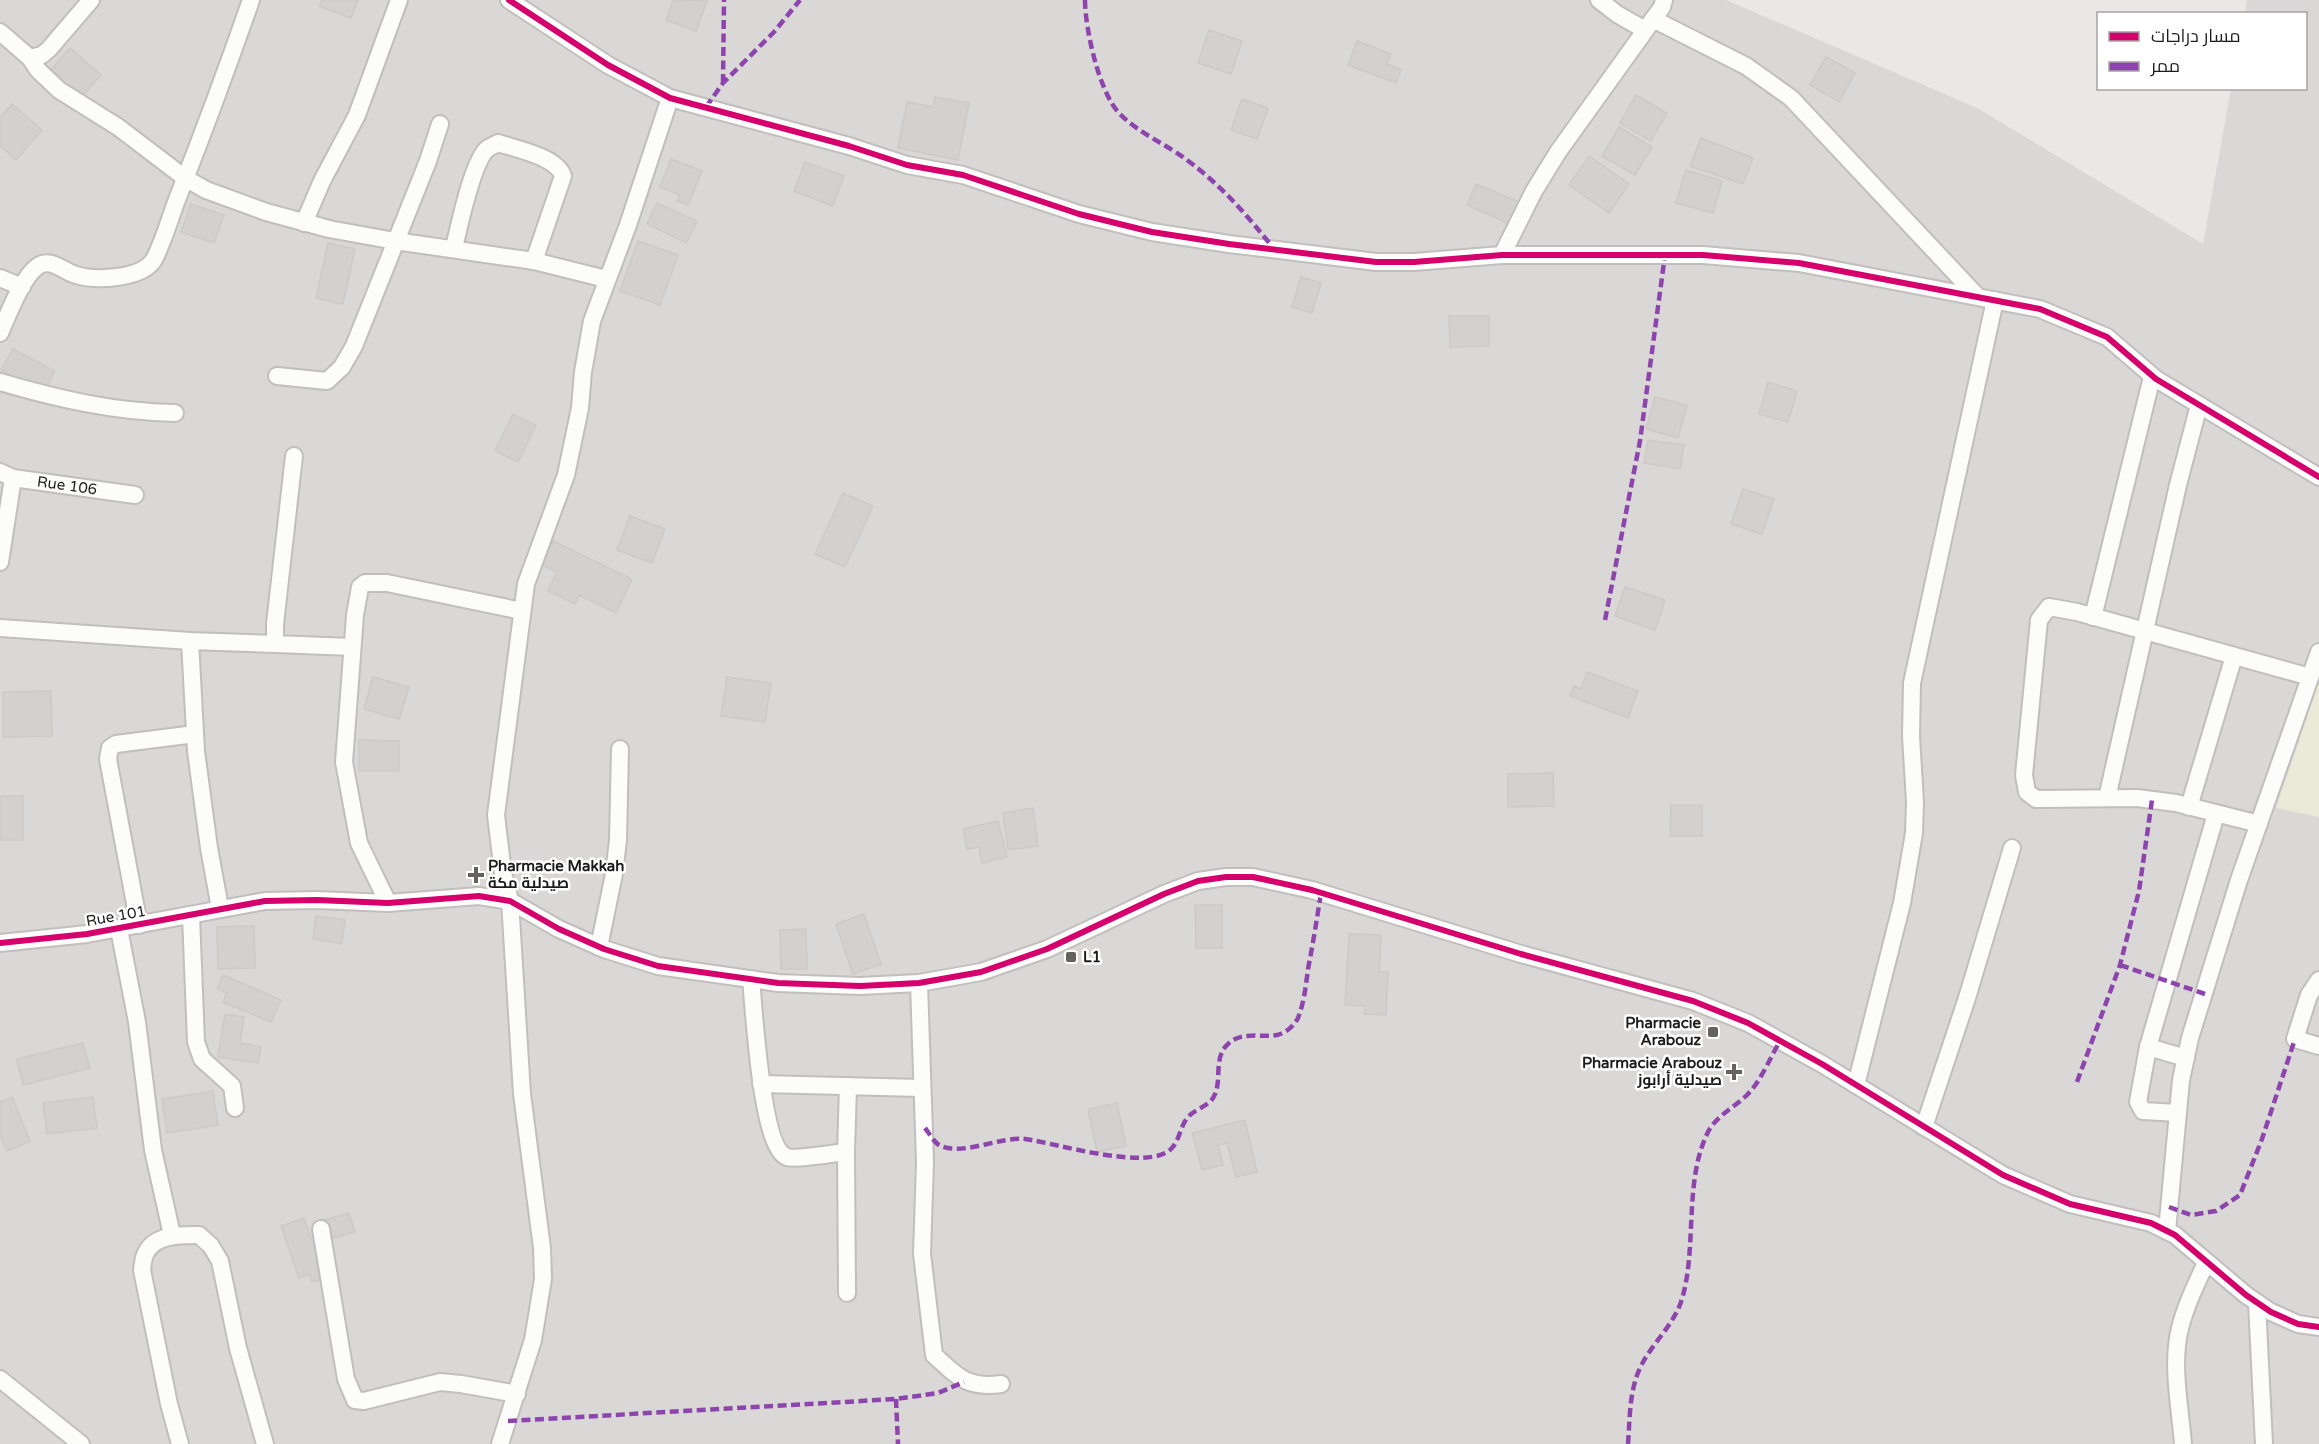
<svg xmlns="http://www.w3.org/2000/svg" width="2319" height="1444" viewBox="0 0 2319 1444" font-family="'Varela Round',Cairo,sans-serif">
<style>
.residential{fill:#d9d8d6}
.farmland{fill:#ebe9d8}
.building{fill:#d3d0ce;stroke:#cdc9c6;stroke-width:1.5}
.lines{fill:none;stroke-linecap:round;stroke-linejoin:round}
.minor-casing{stroke:#c0bfbd;stroke-width:20}
.minor{stroke:#fcfcfb;stroke-width:16}
.quiet{stroke:#8e44ad;stroke-width:4.5;stroke-dasharray:9 4.5;stroke-linecap:butt}
.cycleway-casing{stroke:#fff;stroke-width:10}
.cycleway{stroke:#d6006c;stroke-width:6}
.poi-dot{fill:#646362;stroke:#fff;stroke-width:2}
.labels{text-anchor:middle;dominant-baseline:central;stroke-width:5;stroke-linejoin:round;paint-order:stroke}
.street-label{font-size:15px;fill:#1c1c1c;stroke:#fff}
.poi-label{font-size:15px;font-weight:bold;fill:#1c1c1c;stroke:#fff;text-anchor:start}
</style>
<rect width="100%" height="100%" fill="#eae8e5"/>
<path class="residential" d="M0,0h1726l251,108 226,136 28,-155 75,-1v-74l-61,-1 2,-13h72v1444h-2319z"/>
<path class="farmland" d="M2319,682v135l-43,-9z"/>
<path class="building" d="M322,0h36l-7,18 -32,-12z
M673,0l34,1 -11,30 -30,-11z
M1209,30l33,11 -11,33 -33,-11z
M1357,41l34,13 -4,10 14,6 -5,13 -48,-18z
M70,48l31,27 -21,23 -30,-27z
M1826,57l29,16 -16,29 -29,-17z
M1636,95l31,18 -16,28 -31,-18z
M935,97l34,6 -11,57 -60,-12 9,-46 26,5z
M1242,99l26,9 -11,31 -26,-9z
M12,104l30,26 -26,30 -16,-14v-28z
M1619,127l33,20 -17,28 -33,-19z
M1701,138l52,20 -10,26 -53,-18z
M1589,156l40,28 -20,29 -40,-28z
M671,159l31,12 -14,34 -11,-4 3,-6 -20,-8z
M805,162l39,14 -11,30 -39,-15z
M1686,170l36,11 -9,32 -37,-10z
M1476,184l43,18 -9,22 -43,-19z
M657,203l40,18 -11,22 -39,-19z
M191,204l33,11 -10,28 -33,-11z
M638,241l40,14 -18,50 -40,-14z
M328,243l27,6 -12,55 -27,-6z
M1301,277l20,6 -9,30 -20,-6z
M1449,316h40v30l-39,1z
M13,349l42,22 -11,22 -43,-23z
M1768,382l29,9 -9,31 -29,-8z
M1655,397l32,8 -9,33 -32,-9z
M513,414l23,11 -18,37 -23,-11z
M1648,440l36,5 -4,24 -36,-6z
M1743,489l31,10 -12,35 -31,-10z
M843,493l30,13 -28,61 -30,-13z
M630,516l35,13 -13,34 -35,-13z
M553,541l79,38 -16,34 -37,-18 -4,9 -27,-13 9,-19 -15,-7z
M1625,587l40,13 -10,30 -40,-14z
M1587,672l51,19 -10,27 -58,-22 4,-10 7,3z
M373,677l36,10 -10,32 -35,-10z
M727,677l44,6 -6,39 -44,-6z
M51,691l1,45 -49,1v-45z
M359,740l40,1v30h-40z
M1553,773l1,33 -46,1v-33z
M0,796h23v44h-23z
M1671,805h31v31h-32z
M1033,808l5,38 -30,4 -5,-37z
M998,821l9,36 -25,6 -3,-16 -12,2 -4,-20z
M1195,905h27v43h-26z
M864,914l17,50 -28,10 -17,-50z
M316,916l29,4 -3,24 -29,-5z
M254,926l1,42 -37,1 -1,-42z
M806,929l1,40h-26l-1,-39z
M1349,934l32,1 -2,37h9l-2,43 -22,-1 1,-8 -20,-1z
M223,975l58,25 -10,22 -48,-20 4,-9 -10,-4z
M225,1014l19,3 -4,26 21,4 -3,16 -40,-6z
M83,1043l7,25 -67,17 -6,-26z
M213,1091l5,34 -51,8 -5,-34z
M12,1097l18,44 -23,10 -7,-16v-33z
M93,1097l4,31 -50,6 -4,-31z
M1117,1103l9,43 -29,6 -9,-43z
M1245,1120l12,52 -21,5 -9,-34 -9,2 5,20 -21,5 -10,-37z
M349,1213l6,19 -25,7 -5,-19z
M304,1218l21,60 -13,4 -2,-8 -11,4 -18,-52z"/>
<g class="lines">
<defs>
<g id="minor">
<path d="M509,0l99,65 62,33 179,48 58,19 56,10 116,39 73,18 77,12 147,18h38l88,-7h201l96,8 241,46 67,28 49,42 163,98"/>
<path d="M1599,0l18,14 28,16"/>
<path d="M1653,19l93,47 45,32 186,198"/>
<path d="M0,32l30,26 8,12 21,20 59,37 67,51 21,12 60,22 63,17 66,12 139,20 72,18"/>
<path d="M30,58l12,-3 7,-6 42,-49"/>
<path d="M304,223l18,-42 35,-66 42,-115"/>
<path d="M454,248c5,-22 18,-83 32,-98 3,-3 9,-5 12,-7 19,6 59,14 65,33l-29,85"/>
<path d="M1502,255l32,-64 24,-39 104,-145 2,-7"/>
<path d="M0,278l22,9"/>
<path d="M0,333c8,-18 22,-56 38,-67 13,-9 26,6 38,9 20,6 64,4 77,-14 8,-12 19,-49 25,-64 26,-66 50,-131 73,-197"/>
<path d="M277,376l50,5 15,-14 12,-21 74,-185 12,-37"/>
<path d="M0,382c58,17 115,30 175,31"/>
<path d="M294,456l-19,168v20l77,3"/>
<path id="s1" d="M0,472l13,6 122,17"/>
<path d="M0,562l13,-84"/>
<path d="M2093,617l59,-240"/>
<path d="M0,628l190,13 85,3"/>
<path d="M190,641l6,110 13,97 11,60"/>
<path d="M2107,798l71,-313 21,-80"/>
<path d="M2189,807l45,-151"/>
<path d="M2259,824l-83,-21 -39,-5 -101,1 -9,-7 -3,-17 15,-155 10,-13 28,5 233,65"/>
<path d="M388,903l-29,-60 -15,-81 11,-147 5,-28 5,-4h22l135,28"/>
<path d="M191,916l5,126 6,17 30,27 3,22"/>
<path d="M139,925l-31,-166 2,-11 6,-4 79,-10"/>
<path d="M119,929l18,93 16,128 19,85"/>
<path d="M0,943l87,-9 178,-33 52,-1 71,3 91,-7 31,5 49,28 45,20 54,17 120,17 82,3 59,-3 62,-11 66,-23 117,-55 34,-13 28,-4h27l59,13 209,64 172,47 55,22 74,41 181,111 67,29 81,19 24,12 71,60 25,17 27,12 21,3"/>
<path d="M599,947l15,-73 4,-34 2,-91"/>
<path d="M751,979c3,29 10,169 36,178 8,3 48,-4 59,-5l2,-66"/>
<path d="M2319,980l-10,15 -14,44 24,7"/>
<path d="M919,983l6,179 -3,92 12,101c23,21 33,34 67,29"/>
<path d="M2148,1047l-10,55 5,9 35,2"/>
<path d="M2186,1058l-38,-11 68,-233"/>
<path d="M761,1084l160,4"/>
<path d="M1856,1085l46,-182 12,-70 1,-31 -4,-66 1,-53 83,-383"/>
<path d="M1924,1127l43,-129 45,-150"/>
<path d="M846,1152l1,141"/>
<path d="M321,1229l25,150 9,21 9,1 76,-19 21,2 56,10"/>
<path d="M2167,1231l14,-151 9,-42 49,-158 80,-228"/>
<path d="M2257,1303l7,141"/>
<path d="M0,1379l81,65"/>
<path d="M180,1444l-11,-40 -27,-134c1,-6 1,-14 5,-19 10,-17 35,-16 52,-16l12,11 9,15 18,87 27,96"/>
<path d="M500,1444l33,-104 10,-61 -1,-31 -20,-154 -12,-193 -7,-28 -7,-58 30,-231 40,-109 14,-67 3,-36 9,-51 36,-96 42,-127"/>
<path d="M2183,1444c-3,-37 -12,-80 -3,-116 6,-23 16,-44 26,-65"/>
</g>
</defs>
<use href="#minor" class="minor-casing"/>
<use href="#minor" class="minor"/>
<path class="quiet" d="M1085,0c0,28 14,92 34,113 19,20 47,31 68,47 36,27 60,55 87,89
M723,83l1,-83
M706,107l17,-24 51,-51 26,-32
M1605,620l35,-179 25,-186
M2120,965l85,29
M2077,1082l43,-117 19,-74 13,-91
M925,1128c4,5 9,14 14,17 22,12 62,-9 86,-6 30,4 123,33 146,10 9,-9 9,-23 17,-32 7,-8 19,-10 25,-19 10,-16 0,-37 13,-52 14,-16 34,-8 51,-11 9,-2 17,-9 21,-17 6,-15 8,-33 10,-49 5,-25 9,-51 13,-76
M2169,1207l22,8 25,-4 24,-16 22,-56 33,-100
M896,1399l2,45
M508,1421l388,-22 42,-6 26,-11
M1628,1444c2,-26 1,-56 14,-80 11,-21 31,-39 39,-62 17,-52 2,-120 27,-170 9,-17 26,-24 39,-37 14,-14 23,-37 33,-54"/>
<defs>
<path id="cycleway" d="M509,0l99,65 62,33 179,48 58,19 56,10 116,39 73,18 77,12 147,18h38l88,-7h201l96,8 241,46 67,28 49,42 163,98
M0,943l87,-9 178,-33 52,-1 71,3 91,-7 31,5 49,28 45,20 54,17 120,17 82,3 59,-3 62,-11 66,-23 117,-55 34,-13 28,-4h27l59,13 209,64 172,47 55,22 74,41 181,111 67,29 81,19 24,12 71,60 25,17 27,12 21,3"/>
</defs>
<use href="#cycleway" class="cycleway-casing"/>
<use href="#cycleway" class="cycleway"/>
</g>
<g class="poi-dot">
<path d="M473 866h6v6h6v6h-6v6h-6v-6h-6v-6h6z"/>
<rect x="1065" y="951" width="12" height="12" rx="3"/>
<rect x="1707" y="1026" width="12" height="12" rx="3"/>
<path d="M1731 1063h6v6h6v6h-6v6h-6v-6h-6v-6h6z"/>
</g>
<g class="labels">
<g class="street-label">
<text stroke="none"><textPath href="#s1" startOffset="69">Rue 106</textPath></text>
<text transform="translate(116 916) rotate(-10)">Rue 101</text>
</g>
<g class="poi-label">
<text x="488" y="866">Pharmacie Makkah<tspan x="488" dy="17">صيدلية مكة</tspan></text>
<text x="1083" y="957">L1</text>
<text x="1701" y="1023" text-anchor="end">Pharmacie<tspan x="1701" dy="17">Arabouz</tspan></text>
<text x="1722" y="1063" text-anchor="end">Pharmacie Arabouz<tspan x="1722" dy="17">صيدلية أرابوز</tspan></text>
</g>
</g>
<rect x="2097" y="12" width="210" height="78" fill="#ffffff" stroke="#a4a4a4" stroke-width="1.5"/>
<rect x="2109" y="32" width="30" height="9" fill="#d6006c" stroke="#a4a4a4" stroke-width="1.5"/>
<text x="2151" y="42" font-size="18" fill="#1c1c1c">مسار دراجات</text>
<rect x="2109" y="62" width="30" height="9" fill="#8e44ad" stroke="#a4a4a4" stroke-width="1.5"/>
<text x="2151" y="72" font-size="18" fill="#1c1c1c">ممر</text>
</svg>
